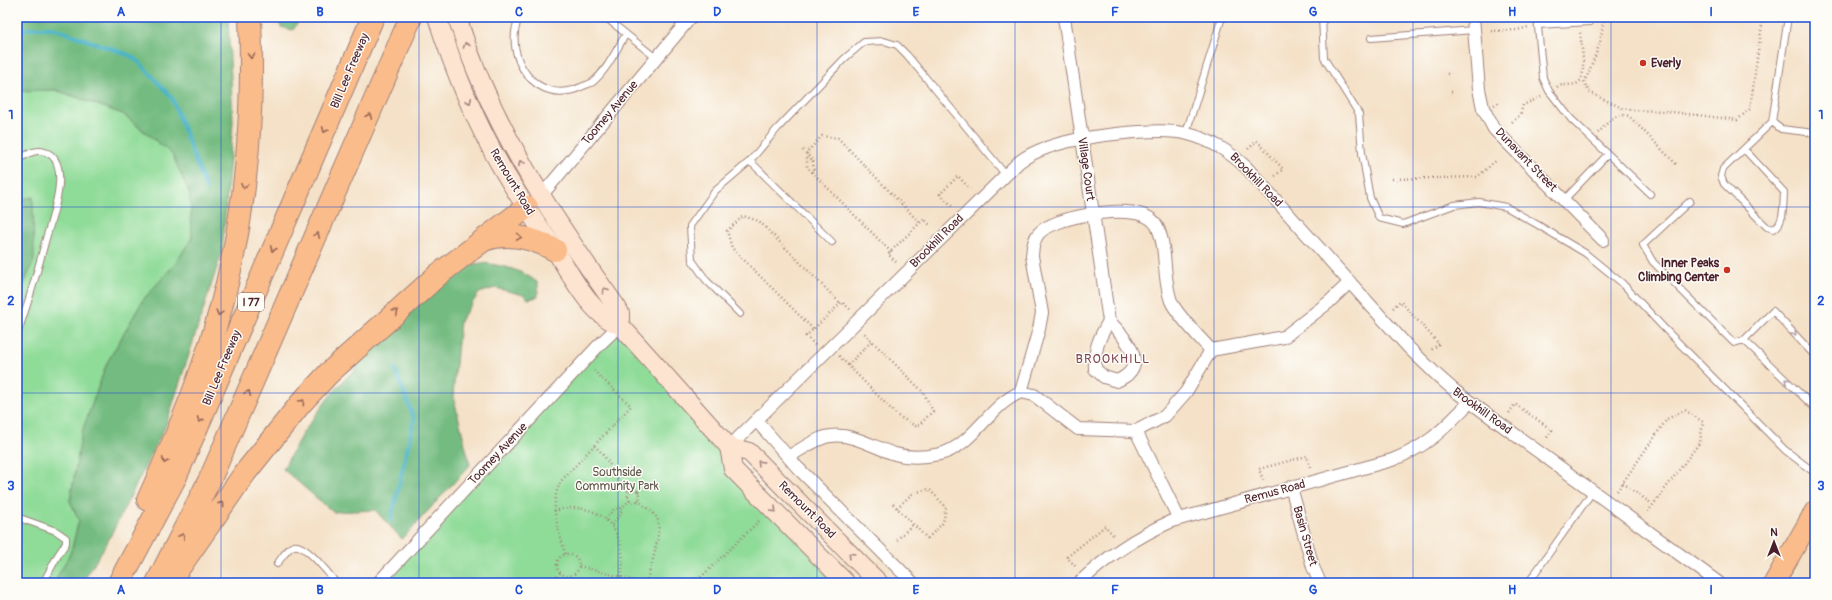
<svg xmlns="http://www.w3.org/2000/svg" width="1832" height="600" viewBox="0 0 1832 600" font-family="Pangolin,sans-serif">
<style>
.green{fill:#8fdb98;stroke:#6c7d62}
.forest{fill:#73bb80;stroke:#5e6d56}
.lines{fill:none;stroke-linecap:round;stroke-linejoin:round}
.stream{stroke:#4bb4c9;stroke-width:4}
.service-casing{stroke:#9f8079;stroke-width:8}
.minor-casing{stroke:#9f8079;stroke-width:14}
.secondary-casing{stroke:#9f8079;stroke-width:20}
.primary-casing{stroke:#9f8079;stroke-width:22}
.motorway-casing{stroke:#9f8079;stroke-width:24}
.path{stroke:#9f8079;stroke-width:2.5;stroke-dasharray:1 3;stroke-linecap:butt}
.service{stroke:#fff;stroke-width:6}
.minor{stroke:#fff;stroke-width:12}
.secondary{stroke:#fde4d1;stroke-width:18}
.primary{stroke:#fabc8b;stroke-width:20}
.motorway{stroke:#fabc8b;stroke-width:22}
.path-bridge{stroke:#9f8079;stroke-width:2.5;stroke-dasharray:1 3;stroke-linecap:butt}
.oneway{stroke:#a4827e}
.oneway2{stroke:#996656}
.oneway3{stroke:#ae9aa0}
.grid{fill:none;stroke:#1d4ed8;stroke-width:1;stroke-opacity:0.55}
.poi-dot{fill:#c8321e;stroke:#fdfcf7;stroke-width:1.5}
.labels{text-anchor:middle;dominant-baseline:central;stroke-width:3;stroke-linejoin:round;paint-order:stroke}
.shield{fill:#fdfcf7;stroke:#806168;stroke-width:1}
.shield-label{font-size:11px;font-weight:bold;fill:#4a1f2b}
.poi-label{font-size:12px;font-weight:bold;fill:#4a1f2b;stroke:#fdfcf7;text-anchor:start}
.street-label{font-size:12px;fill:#4a1f2b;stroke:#fdfcf7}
.park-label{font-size:12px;fill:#5f574c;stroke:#fdfcf7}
.neighbourhood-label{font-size:13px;letter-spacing:1px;fill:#7f4658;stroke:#fdfcf7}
.neatline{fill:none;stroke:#1d4ed8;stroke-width:1.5}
.grid-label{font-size:13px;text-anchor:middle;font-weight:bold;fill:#1d4ed8}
</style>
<rect width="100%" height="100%" fill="#fdfcf7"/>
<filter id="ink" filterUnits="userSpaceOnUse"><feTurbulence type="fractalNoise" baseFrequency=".025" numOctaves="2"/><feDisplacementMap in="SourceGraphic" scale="8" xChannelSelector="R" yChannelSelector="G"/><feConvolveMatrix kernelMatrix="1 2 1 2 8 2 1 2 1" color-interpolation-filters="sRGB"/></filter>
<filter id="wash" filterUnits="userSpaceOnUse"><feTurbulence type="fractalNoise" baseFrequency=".012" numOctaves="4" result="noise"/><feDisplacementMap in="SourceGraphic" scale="16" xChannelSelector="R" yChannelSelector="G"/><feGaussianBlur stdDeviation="0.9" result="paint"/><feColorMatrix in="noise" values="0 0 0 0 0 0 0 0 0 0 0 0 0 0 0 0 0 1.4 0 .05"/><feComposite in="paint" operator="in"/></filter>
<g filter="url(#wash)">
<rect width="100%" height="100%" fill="#f4e1c7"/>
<path class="green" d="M56,90l67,24 49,40 18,40 2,44 -17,26 -32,36 -36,63 -25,69 -12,69 9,19 -8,32 -17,31h-37v-492z
M620,325l94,105 19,39 113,114h-468z"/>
<path class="forest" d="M17,17h211l5,105 -11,130 -56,173 -59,118 -25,40h-28l17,-31 8,-32 -9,-19 12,-69 25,-69 36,-63 32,-36 17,-26 -2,-44 -18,-40 -49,-40 -67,-24 -39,1z
M277,17h24l-8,13 -12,-3z
M33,197l1,63 -17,41v-101z
M483,263c21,3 38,6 55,20v14l-10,2 -4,-4 -29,-7 -16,5 -19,28 -7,74 17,70 -68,74 -27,-29 -42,2 -50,-43 19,-35 30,-41 68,-71 65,-57z"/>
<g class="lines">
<path class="stream" d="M17,31l15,-3h21l76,27 10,7 33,36 34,91
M391,520l23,-101 -19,-50"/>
</g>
</g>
<g filter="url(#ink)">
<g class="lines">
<defs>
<path id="service" d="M519,17c-17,41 18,90 62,70 4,-2 9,-3 12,-5 15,-13 23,-32 33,-48
M605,17l51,41
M1322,17l2,41 35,56 3,39 8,45 9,20 24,6 51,-19 25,-3 27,5 32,18 47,28 37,30 41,44 122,123 30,23
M1537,17l6,61 6,13 22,28 79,75
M1538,25l52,-3
M1371,38l103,-8
M1772,122l9,7 34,4
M1186,133l36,-116
M1744,149l40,43c-1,11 1,30 -10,37l-7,-2 -43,-43 -3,-8 2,-7 49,-47 16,-105
M17,160c11,-6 21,-14 34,-5 20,16 -2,70 -7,91 -8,30 -16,59 -27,88
M750,161l82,81
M1564,200l44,-46
M1690,201l-47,44 10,17 81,81 10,-3 29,-29 42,45
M740,314l-34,-34 -14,-20 -2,-34 25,-35 35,-30 27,-32 67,-70 20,-17 20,-1 13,4 10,10 98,119
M1744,340l71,68
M17,517l39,14 10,7v5l-8,12 -15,28
M277,564c4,-5 11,-17 17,-18 11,-3 36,29 42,37
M1528,583l65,-92"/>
<path id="minor" d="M1064,17l45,304c12,12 36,37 19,53 -3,3 -7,5 -11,7l-13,-4 -9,-8c-1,-20 4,-31 14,-48
M1473,17l6,72 4,19 11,21 109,111
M541,196l150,-179
M1021,392l13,3 44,34 58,2 29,-15 21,-24 25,-42
M756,420l41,47 116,116
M1136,431l43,88
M729,447l290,-285c8,-6 18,-11 27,-14 28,-11 113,-22 142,-14 23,6 40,17 58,33l163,181 30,29 16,14 264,192
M788,457c13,-7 29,-20 43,-21 22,-3 44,12 64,18 14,4 31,3 45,0 33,-8 50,-50 81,-62l18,-63 3,-16 -10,-57c1,-22 8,-27 27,-34 21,-8 85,-20 98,4 11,23 5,51 14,75 5,13 30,38 40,49l73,-13 45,-35 21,-20
M1291,487l22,80 7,16
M378,583l221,-238 21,-20
M1079,583c28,-27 57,-46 93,-62l220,-61c38,-15 50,-30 78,-58"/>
<path id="secondary" d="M437,17c17,53 38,105 66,153 17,29 37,58 56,86 14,23 34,61 61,69l109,122 20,5 130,131
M457,17c33,106 94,199 159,289l4,7v12
M729,447l4,22 113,114"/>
<path id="primary" d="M1774,583l41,-72"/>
<path id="motorway" d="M484,240c25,-9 49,-2 71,10
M148,500c19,-43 38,-85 53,-129 41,-113 54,-234 49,-354
M174,575l71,-102 56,-70 28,-30 110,-99 88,-67
M119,583l57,-107 197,-459
M157,583l54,-106 200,-460"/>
</defs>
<use href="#service" class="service-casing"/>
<use href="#minor" class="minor-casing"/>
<use href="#secondary" class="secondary-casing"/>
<use href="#primary" class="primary-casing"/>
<use href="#motorway" class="motorway-casing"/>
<path class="path" d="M1604,17l-4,26 -13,34 -3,4 5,11 33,16 11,2 32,1 72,9 13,-11 13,-92
M1491,31l26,-1 12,-3
M1447,74l4,-1
M1557,87c6,-4 16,0 22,-5 8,-6 2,-40 1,-50
M1451,92h4
M1494,105l6,-3
M1512,122l8,-7 3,-10 20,-9
M1598,133c9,-9 17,-22 31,-17l48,49
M1248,149l9,-8 26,28 -8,7
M813,161l1,12
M1392,179l85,-2 20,-17
M952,206l-12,-12 18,-18 12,13
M891,252l-84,-85v-15l15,-16 16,2 82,85
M896,262l-8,-8 36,-35 7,7
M1393,308l7,-7 39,43 -8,6
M813,329l-81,-81 -5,-17 16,-15 16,5 81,82
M815,345l-9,-9 36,-34 9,8
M839,356l59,60 19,11 16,-16 -10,-19 -60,-60
M848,365l24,-24
M1509,413l6,-9 37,26 -6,9
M594,446c16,11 20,33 35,46
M1263,480l-4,-11 48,-13 3,11
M1623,483l29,21
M628 496a6 6 0 1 1 12 0a6 6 0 1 1-12 0Z
M1617,491l50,-72 18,-9 18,12 -3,20 -53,71
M638,492l7,-8
M638,500c6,6 15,11 19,18 6,11 -7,52 -11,65
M893,504l35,35
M897,508l16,-15 16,-4 17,18 -3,16 -15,15
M554,511c47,-14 76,22 67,67
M605,519l10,-11h6l9,-8
M612,525l9,-11v-6
M897,540l16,-16
M565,554c-6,-25 -18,-50 -3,-74l69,-74 -37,-35
M557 565a11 11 0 1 1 22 0a11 11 0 1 1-22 0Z
M579,566l64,17
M1075,566l-8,-9 38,-31 8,9
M552,583l8,-10
M695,583l66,-64"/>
<use href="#service" class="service"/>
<use href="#minor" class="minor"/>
<use href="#secondary" class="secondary"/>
<use href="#primary" class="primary"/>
<use href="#motorway" class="motorway"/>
<path class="path-bridge" d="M803,150l10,11"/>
</g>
<defs><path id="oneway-chevron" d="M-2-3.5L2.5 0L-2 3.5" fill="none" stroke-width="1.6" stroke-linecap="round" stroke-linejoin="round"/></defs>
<g class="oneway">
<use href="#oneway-chevron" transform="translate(466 45) rotate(-110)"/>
<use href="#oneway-chevron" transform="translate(469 101) rotate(65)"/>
<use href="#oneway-chevron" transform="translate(521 163) rotate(-118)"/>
<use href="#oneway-chevron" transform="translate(605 290) rotate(-126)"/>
<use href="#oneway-chevron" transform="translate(760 463) rotate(-135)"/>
<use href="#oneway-chevron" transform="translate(774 510) rotate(45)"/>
<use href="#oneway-chevron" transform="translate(851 555) rotate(-135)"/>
</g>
<g class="oneway2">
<use href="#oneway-chevron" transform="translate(251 56) rotate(90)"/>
<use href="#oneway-chevron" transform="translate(369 116) rotate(-67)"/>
<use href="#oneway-chevron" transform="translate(325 130) rotate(113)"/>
<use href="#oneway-chevron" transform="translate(244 186) rotate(97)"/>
<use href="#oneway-chevron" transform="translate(317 235) rotate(-66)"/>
<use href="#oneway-chevron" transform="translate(519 237) rotate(9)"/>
<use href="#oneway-chevron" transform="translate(273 249) rotate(113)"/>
<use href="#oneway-chevron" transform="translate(396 312) rotate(-41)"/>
<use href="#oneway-chevron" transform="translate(219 313) rotate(106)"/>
<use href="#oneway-chevron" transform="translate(248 393) rotate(-66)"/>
<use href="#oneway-chevron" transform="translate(302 402) rotate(-49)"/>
<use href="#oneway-chevron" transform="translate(200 420) rotate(113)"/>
<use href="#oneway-chevron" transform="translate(165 461) rotate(113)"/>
<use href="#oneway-chevron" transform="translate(222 504) rotate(-55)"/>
<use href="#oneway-chevron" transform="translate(182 536) rotate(-63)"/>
</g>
<g class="oneway3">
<use href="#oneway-chevron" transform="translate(1794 333) rotate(47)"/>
<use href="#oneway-chevron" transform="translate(1787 381) rotate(-137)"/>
</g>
</g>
<path class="grid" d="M221,17v566M419,17v566M618,17v566M817,17v566M1015,17v566M1214,17v566M1413,17v566M1611,17v566M17,207h1798M17,393h1798"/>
<g class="poi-dot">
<circle cx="1643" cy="63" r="4"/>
<circle cx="1727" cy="270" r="4"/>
</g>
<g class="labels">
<rect class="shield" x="238" y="293" width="26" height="18" rx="3"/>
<g class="shield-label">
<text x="251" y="302">I 77</text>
</g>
<g class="poi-label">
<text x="1651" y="63">Everly</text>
<text x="1719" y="263" text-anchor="end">Inner Peaks<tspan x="1719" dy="14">Climbing Center</tspan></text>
</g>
<g class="street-label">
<text transform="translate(350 71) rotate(-67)">Bill Lee Freeway</text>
<text transform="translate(610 113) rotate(-50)">Toomey Avenue</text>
<text transform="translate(1526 160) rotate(46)">Dunavant Street</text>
<text transform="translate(1086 169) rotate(82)">Village Court</text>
<text transform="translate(1256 180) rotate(46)">Brookhill Road</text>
<text transform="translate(512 182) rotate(59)">Remount Road</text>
<text transform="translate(937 241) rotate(-45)">Brookhill Road</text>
<text transform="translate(222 368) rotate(-67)">Bill Lee Freeway</text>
<text transform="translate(1482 411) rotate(36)">Brookhill Road</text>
<text transform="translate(498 454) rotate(-47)">Toomey Avenue</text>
<text transform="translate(1275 492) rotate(-15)">Remus Road</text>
<text transform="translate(807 510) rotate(45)">Remount Road</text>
<text transform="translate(1305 536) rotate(74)">Basin Street</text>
</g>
<g class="park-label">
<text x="617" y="472">Southside<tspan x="617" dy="14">Community Park</tspan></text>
</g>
<g class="neighbourhood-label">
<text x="1113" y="359">BROOKHILL</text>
</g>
</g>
<rect width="1832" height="600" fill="none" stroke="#fdfcf7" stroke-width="44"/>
<g transform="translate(1774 542)" stroke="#fdfcf7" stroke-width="3" paint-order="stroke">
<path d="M0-3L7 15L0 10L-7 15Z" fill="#4a1f2b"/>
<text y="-6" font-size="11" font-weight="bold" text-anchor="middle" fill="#4a1f2b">N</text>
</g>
<rect x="22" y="22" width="1788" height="556" class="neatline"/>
<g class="grid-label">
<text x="121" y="16">A</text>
<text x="320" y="16">B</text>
<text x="519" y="16">C</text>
<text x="717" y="16">D</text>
<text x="916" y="16">E</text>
<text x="1115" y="16">F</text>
<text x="1313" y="16">G</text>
<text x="1512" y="16">H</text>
<text x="1711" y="16">I</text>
<text x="11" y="119">1</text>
<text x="1821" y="119">1</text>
<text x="11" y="305">2</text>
<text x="1821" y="305">2</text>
<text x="11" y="490">3</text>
<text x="1821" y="490">3</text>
<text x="121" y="594">A</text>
<text x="320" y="594">B</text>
<text x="519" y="594">C</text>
<text x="717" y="594">D</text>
<text x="916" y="594">E</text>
<text x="1115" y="594">F</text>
<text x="1313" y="594">G</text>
<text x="1512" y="594">H</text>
<text x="1711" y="594">I</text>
</g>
</svg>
